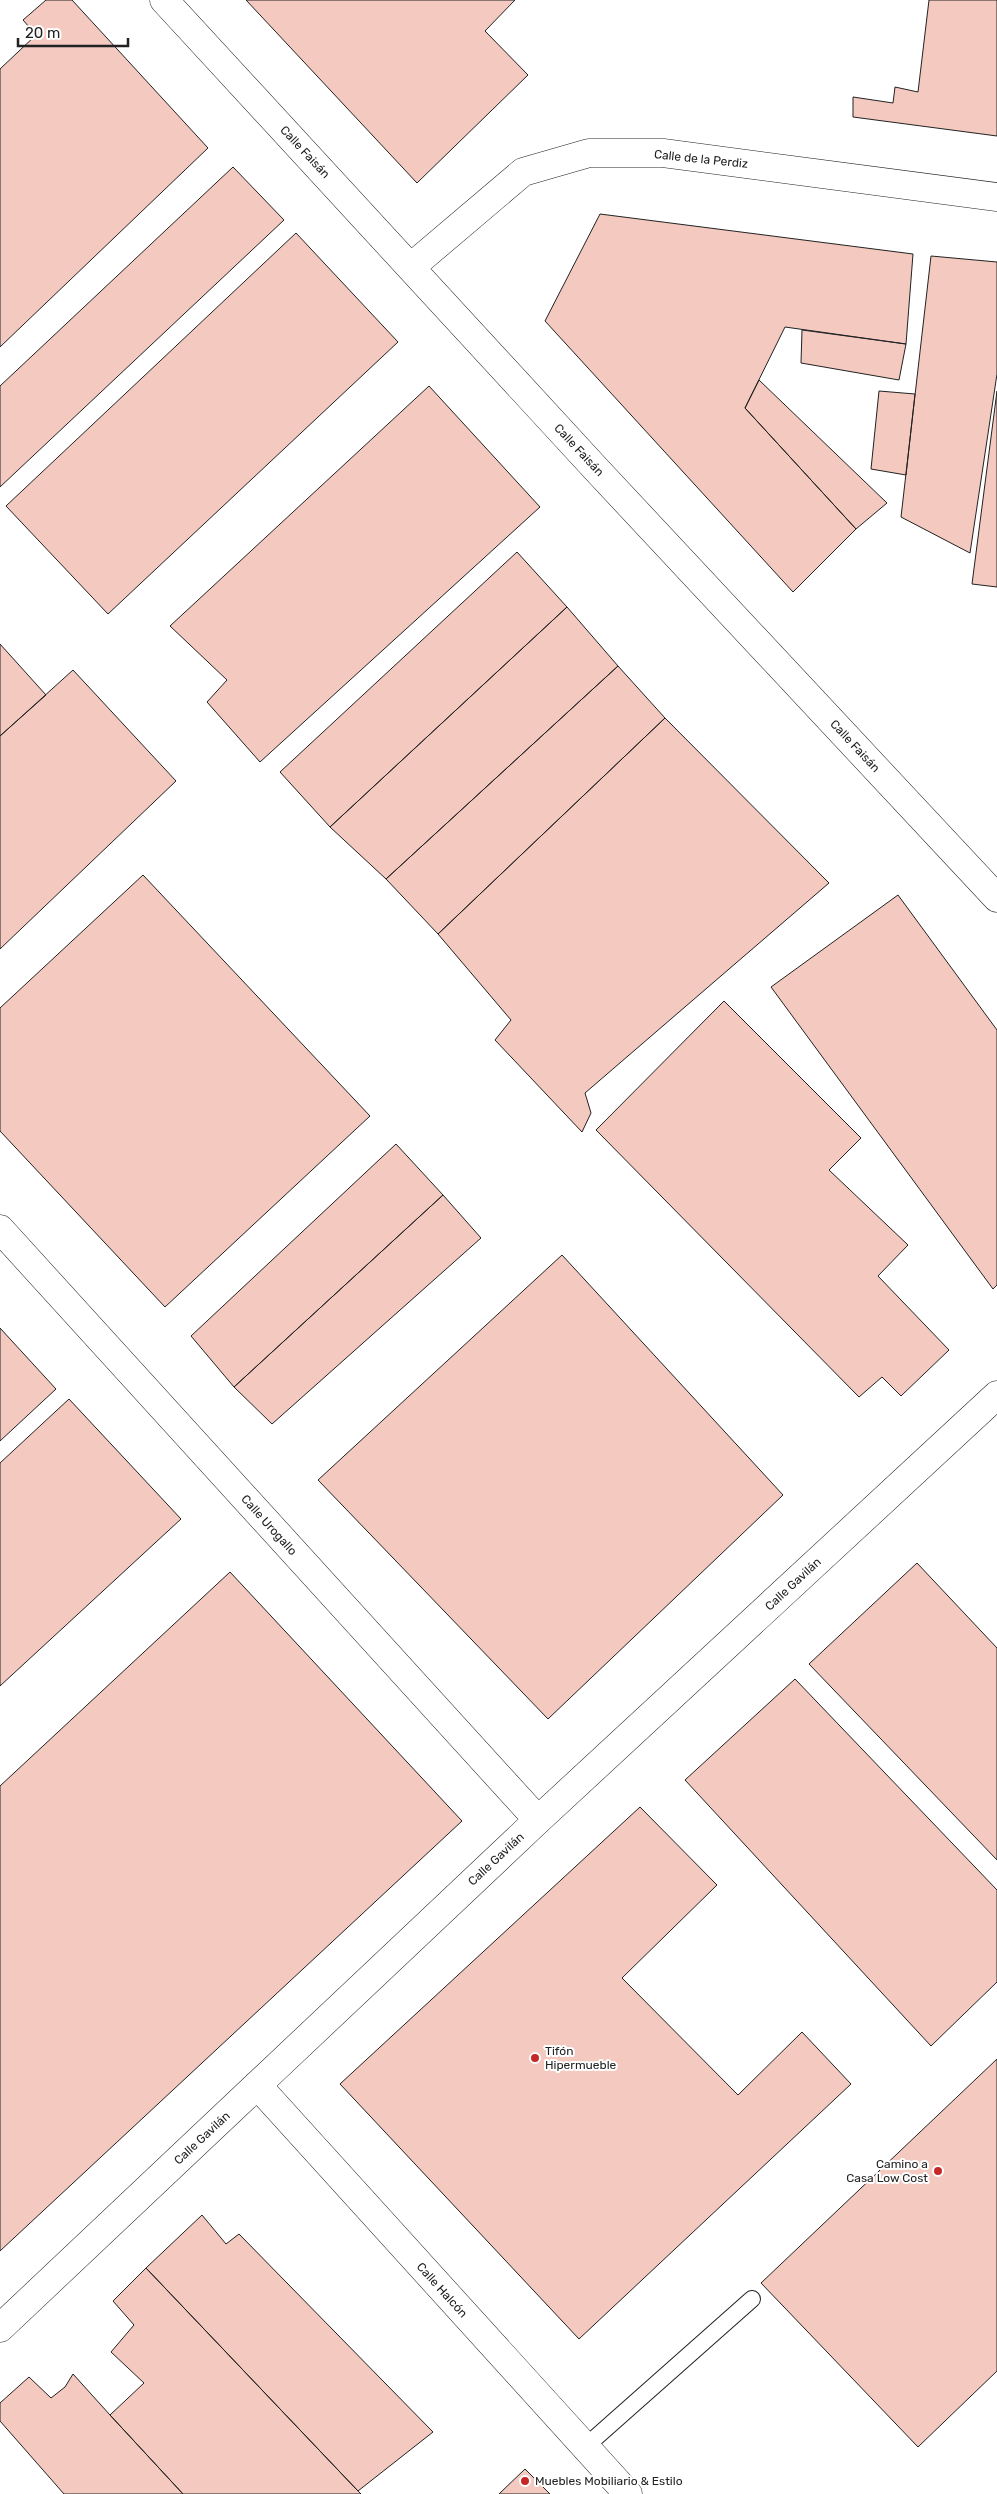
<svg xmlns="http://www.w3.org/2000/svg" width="997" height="2494" viewBox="0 0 997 2494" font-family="Rubik,sans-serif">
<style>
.building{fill:#f3c9c0;stroke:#222}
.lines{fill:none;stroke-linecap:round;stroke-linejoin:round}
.service-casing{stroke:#222;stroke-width:18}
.minor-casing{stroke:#222;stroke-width:29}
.service{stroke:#fff;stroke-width:16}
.minor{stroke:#fff;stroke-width:28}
.poi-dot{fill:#c62828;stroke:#fff;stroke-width:2}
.labels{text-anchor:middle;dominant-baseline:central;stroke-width:4;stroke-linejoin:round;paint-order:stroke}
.street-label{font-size:12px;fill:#222;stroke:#fff}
.poi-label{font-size:12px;fill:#222;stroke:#fff;text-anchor:start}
</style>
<rect width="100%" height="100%" fill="#fff"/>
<path class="building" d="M46,0h26l136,148 -208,199v-278l36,-34 -13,-15z
M246,0h269l-30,31 43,44 -111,108z
M929,0h68v136l-144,-19v-20l40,6 2,-16 23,5z
M233,167l51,53 -284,267v-101z
M600,214l313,40 -7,90 -121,-17 -40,81 111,121 -63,63 -248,-271z
M296,233l102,109 -290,272 -102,-108z
M931,256l66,6v112l-27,179 -69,-36z
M802,330l104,14 -7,36 -98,-17z
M759,380l128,123 -31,26 -111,-121z
M429,386l111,121 -280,255 -53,-60 20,-22 -57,-54z
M879,391l36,3 -9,81 -35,-6z
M997,391v196l-25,-3z
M517,552l50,55 -237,220 -50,-55z
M567,607l51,59 -232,213 -56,-52z
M0,644l46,51 -46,41z
M618,666l47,52 -227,216 -52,-55z
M73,670l103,111 -176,168v-213z
M665,718l164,165 -244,210 6,20 -9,19 -87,-92 16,-20 -73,-86z
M143,875l227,241 -205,191 -165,-176v-123z
M898,895l99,135v255l-4,4 -222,-302z
M724,1001l137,137 -32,32 79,75 -30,31 71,74 -48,46 -19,-19 -23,20 -263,-267z
M396,1144l47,51 -209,192 -43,-51z
M443,1195l38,43 -209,186 -38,-37z
M562,1255l221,240 -235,224 -230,-239z
M0,1328l56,61 -56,52z
M69,1399l112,120 -181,167v-223z
M917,1563l80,85v212l-188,-196z
M230,1572l232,249 -462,430v-465z
M795,1679l202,211v92l-66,64 -246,-266z
M640,1807l77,78 -95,93 116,117 64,-63 49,52 -272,255 -239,-255z
M997,2059v312l-79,76 -157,-164z
M202,2215l24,29 13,-10 194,198 -75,59 -212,-223z
M146,2268l212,223 3,3h-178l-73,-79 34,-32 -33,-31 23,-27 -21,-24z
M73,2374l37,41 73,79h-119l-64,-73v-18l29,-26 22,21 14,-11z
M525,2469l25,25h-51z"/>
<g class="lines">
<defs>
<path id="service" d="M585,2447l167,-148"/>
<path id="minor" d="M164,0l432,469 401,429
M411,267l112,-95 66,-19h74l334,44
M0,1229l538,591
M257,2085l371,409
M0,2328l538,-508 459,-425"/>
</defs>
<use href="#service" class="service-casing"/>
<use href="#minor" class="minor-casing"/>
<use href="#service" class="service"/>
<use href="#minor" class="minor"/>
</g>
<g class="poi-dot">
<circle cx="535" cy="2058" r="5"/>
<circle cx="938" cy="2171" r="5"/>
<circle cx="525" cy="2481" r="5"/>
</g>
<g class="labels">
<g class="street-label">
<text transform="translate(305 152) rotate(47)">Calle Faisán</text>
<text transform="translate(701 159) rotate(6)">Calle de la Perdiz</text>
<text transform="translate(579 450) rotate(47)">Calle Faisán</text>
<text transform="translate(855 746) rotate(47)">Calle Faisán</text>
<text transform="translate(269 1525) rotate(48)">Calle Urogallo</text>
<text transform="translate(793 1584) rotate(-43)">Calle Gavilán</text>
<text transform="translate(496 1859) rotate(-43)">Calle Gavilán</text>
<text transform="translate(202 2138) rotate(-43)">Calle Gavilán</text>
<text transform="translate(442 2290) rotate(48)">Calle Halcón</text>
</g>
<g class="poi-label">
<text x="545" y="2051">Tifón<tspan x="545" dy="14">Hipermueble</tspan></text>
<text x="928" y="2164" text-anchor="end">Camino a<tspan x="928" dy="14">Casa Low Cost</tspan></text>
<text x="535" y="2481">Muebles Mobiliario &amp; Estilo</text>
</g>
</g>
<path d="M18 38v8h110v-8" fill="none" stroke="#222222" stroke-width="2.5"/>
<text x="25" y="38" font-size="15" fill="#222222" stroke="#ffffff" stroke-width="4" paint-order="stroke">20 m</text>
</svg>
